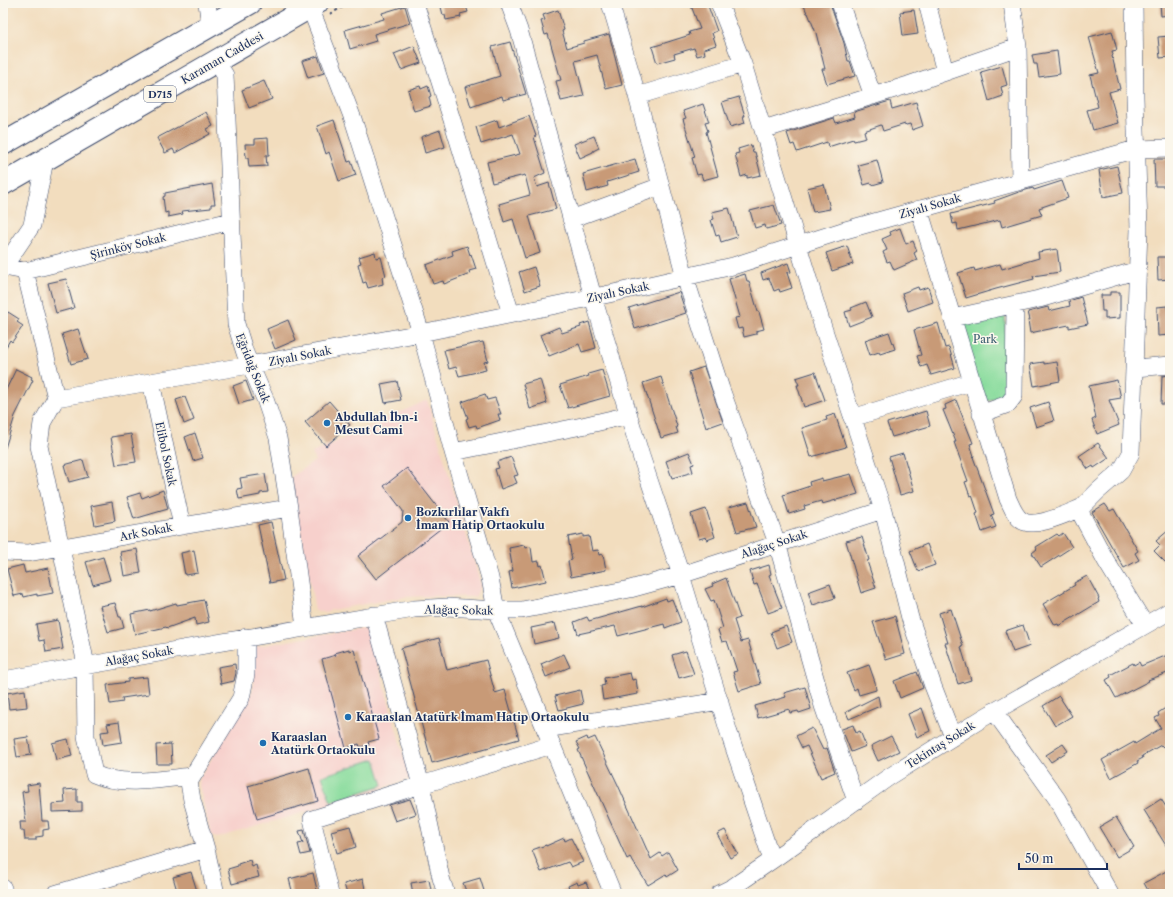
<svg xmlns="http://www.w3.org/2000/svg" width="1173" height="897" viewBox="0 0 1173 897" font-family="'Libre Caslon Text',serif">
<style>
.built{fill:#f7d0cc}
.green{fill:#89dc9d;stroke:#52867e}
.building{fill:#c89a77}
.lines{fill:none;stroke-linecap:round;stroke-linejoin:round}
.minor-casing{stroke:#3b496c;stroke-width:18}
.highway-casing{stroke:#3b496c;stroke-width:24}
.path{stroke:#3b496c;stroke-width:2;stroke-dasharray:3 3;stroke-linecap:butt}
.minor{stroke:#fff;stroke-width:17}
.highway{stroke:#fff;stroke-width:22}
.poi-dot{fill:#1f6fb2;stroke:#fbf7ec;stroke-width:1.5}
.labels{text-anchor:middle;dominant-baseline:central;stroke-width:3;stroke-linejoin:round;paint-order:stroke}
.shield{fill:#fbf7ec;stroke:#5e6b89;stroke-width:1}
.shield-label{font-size:10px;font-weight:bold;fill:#1b2f5e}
.street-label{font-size:11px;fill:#1b2f5e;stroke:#fbf7ec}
.park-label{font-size:11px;fill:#365a6e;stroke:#fbf7ec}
.poi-label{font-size:11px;font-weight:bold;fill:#1b2f5e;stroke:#fbf7ec;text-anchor:start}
</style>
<rect width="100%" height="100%" fill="#fbf7ec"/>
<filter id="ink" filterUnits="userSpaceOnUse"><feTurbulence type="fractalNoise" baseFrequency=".025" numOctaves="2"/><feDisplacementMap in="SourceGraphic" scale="8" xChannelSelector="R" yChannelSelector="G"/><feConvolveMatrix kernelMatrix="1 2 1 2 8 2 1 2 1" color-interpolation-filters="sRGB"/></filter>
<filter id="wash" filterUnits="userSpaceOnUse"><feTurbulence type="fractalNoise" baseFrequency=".012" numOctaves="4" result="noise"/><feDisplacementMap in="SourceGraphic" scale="16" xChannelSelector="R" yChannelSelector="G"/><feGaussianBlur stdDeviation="0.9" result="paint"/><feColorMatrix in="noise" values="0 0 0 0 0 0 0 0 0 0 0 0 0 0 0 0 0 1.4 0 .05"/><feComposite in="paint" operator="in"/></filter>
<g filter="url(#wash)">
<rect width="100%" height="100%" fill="#f2ddbe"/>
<path class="built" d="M427,400l54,185 -6,12 -47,-1 -24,1 -73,13 -5,3 -11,-3 -24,-133 24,-16 -3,-8z
M368,627l42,152 -84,27 -109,32 -6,-3 -13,-54 52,-85 3,-7 1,-42z"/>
<path class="green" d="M1005,313l1,82 -25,8 -21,-79z
M375,759l8,26 -52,17 -9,-26z"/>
<g id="blocks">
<path class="building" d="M440,3h25l3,9 -8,2 1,3 -15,3 -1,-5h-2z
M690,3h17l10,28 -5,2 4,12 -12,4 1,5 -8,2 -3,-8 -20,6 1,4 -18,5 -5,-16 38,-12 -1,-3 11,-3z
M803,3h27l14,40 4,18h2l5,15 -28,8 -5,-15h3l-9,-36 -8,-20h-1z
M1160,3h10v12l-9,1z
M405,6l5,17 -36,11 2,7 -26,8 -5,-19 39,-11 -2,-6z
M558,10l6,20 -2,1 5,17 17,-5v-2l25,-7 13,51 -16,4 -9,-34 -22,6 9,35 -23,5 -5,-20 5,-1 -13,-46 -3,1 -4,-14 4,-1 -2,-5z
M914,10l4,24 -15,2 -3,-24z
M1112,31l5,19 -5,1 1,4 -1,1 8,33 -11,3 9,31 -25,7 -6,-20 11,-3 -8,-32 9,-2 -10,-36z
M1170,36v21l-10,1 -2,-21z
M510,42l16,52 -23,6 -1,-4 -31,11 -6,-20 35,-11 -8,-29z
M414,46l7,17 -20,7 -7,-16z
M1057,51l3,23 -21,3 -2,-13h-3l-2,-9z
M318,56l6,17 -16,5 -6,-17z
M1002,66l5,19 -6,2 2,9 -14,5 -8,-29z
M264,81l8,18 -23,9 -7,-18z
M420,86l1,3 7,-3 3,10 -2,1 2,9 -17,5 -6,-21z
M739,97l6,19h-2l2,7 -15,4 -8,-25z
M890,101l2,8 24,-7 7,24 -11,4 -2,-6 -4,1 -1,-1 -22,7 -2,-6 -17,6 2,7 -12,3 -1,-2 -25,8 -1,-5 -30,10 -3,-8 -3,1 -4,-12 47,-15 2,5 19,-6 -1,-5z
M703,104l6,18 -4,1 3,8 -2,1 12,44 -15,4 -2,-6 -4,1 -5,-17 3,-1 -12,-38 3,-1 -3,-7z
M206,112l7,14 -6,3 3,5 -35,19 -2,-4 -8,4 -8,-15z
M529,116l7,20 -2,1 11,36 -11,5 3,9 12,-4 7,26 -27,7 11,37 -15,5 -12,-39 -9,3 -5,-18 31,-9 -5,-20 -33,8 -5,-21 33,-8 -7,-20 -32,10 -5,-17 21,-7 2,7z
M334,120l14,42 3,-1 5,14 -17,6 -10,-29 -3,2 -9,-28z
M440,130l5,17 -20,6 -4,-16z
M594,136l5,12 -6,3v1l-13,6 -6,-14z
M268,138l1,17h-3l1,11 -18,1 -1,-9h-2l-1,-14h10v-5z
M751,145l2,7h2l6,23 -14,3v-3l-6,2 -6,-23 4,-1 -1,-4z
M635,159l4,13 -32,10 1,4 -21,6 -4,-18z
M1154,159h16v27h-15z
M877,160l6,22 -11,3 -1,-2 -7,2 -6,-20z
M1117,166l6,27 -20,4 -4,-27z
M1062,181l6,17 -29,10 3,7 -40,12 -2,-7 -42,10 -1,-7 -4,1 -2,-10 44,-11 -1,-2 25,-9 14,-4 1,2z
M212,184l3,20h-4v4l-29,3 1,3 -15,3v-5l-3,1 -2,-16 2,-1v-3z
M824,184l6,25 -17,3 -6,-24z
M774,205l7,20 -15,4 -1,-4 -10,3 -5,-17z
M729,208l8,29 -16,5 -2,-7 -3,1 -5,-16 3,-1 -2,-7z
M900,228l6,16 7,-3 4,10 -3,2 3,7 -23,10 -4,-9 -3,1 -4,-10 4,-2 -5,-11 9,-4 -1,-3z
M467,246l3,9 1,-1 5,15 -7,2 1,3 -26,10 -1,-3 -10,3 -7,-19 27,-10 -1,-4z
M847,246l6,18 -21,7 -6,-18z
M1057,249l3,23 -27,4 1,3 -38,10 -30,9 -8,-25 16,-5 1,3 25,-7 2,5 37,-11 -1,-6z
M375,252l1,6 5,-1 5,19 -4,1 1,7 -15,4 -2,-6 -3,1 -5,-19 3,-1 -2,-6z
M1157,257h13v22l-12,1z
M788,263l3,9 -4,1 5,15 -12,4 -1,-3 -5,2 -5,-13 -6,2 -2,-7z
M534,267l6,19 -15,5 -6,-19z
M745,274l2,7h2l9,31h1l5,17 -8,2v3l-12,3 -2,-9 -4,1 -3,-11 5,-1 -11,-38z
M66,279l8,29 -18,5 -8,-30z
M918,287l1,3 9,-3 5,15 -25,9 -6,-18z
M679,292l7,21 -51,16 -6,-21z
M1110,292h10v26l-15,1v-8h-3l-1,-16h9z
M1081,297l7,27 -19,4v-3l-39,8 -2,-13h2l-2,-8 20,-5 1,4 21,-5 -1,-5z
M866,302l6,15 -23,9 -4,-14 7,-2 -1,-2z
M1167,306v3h3v26l-12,1 -1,-29z
M8,312l11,7 -2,3 6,4 -11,16 -2,-2 -7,12v-32z
M288,320l8,20 -21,9 -8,-20z
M589,322l7,26 -14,4 -3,-8 -30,12 -9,-21 19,-8 3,6 19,-6 -1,-2z
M938,323l7,25 4,-1 6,21 -24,7 -4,-10 -6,2 -4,-11 4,-1 -7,-25z
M78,329l10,30 -17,5 -9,-30z
M889,332l6,17 -15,5 -1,-2 -9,3 -5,-15z
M483,342l5,19 -4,1 2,8 -27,6 -3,-9 -7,2 -5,-19z
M1044,362v2l13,-2 3,19 -26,5 -4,-22z
M704,367l19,55 -17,6 -17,-56z
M16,369l16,8 -1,2 2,1 -18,36 -10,32 -2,-1v-51z
M602,370l8,26 -42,12 -8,-23 29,-9 -1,-2z
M815,372l10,28 -21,7 -7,-22h2l-3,-7z
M1170,375v29h-9l1,-28z
M661,377l16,49 -1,1 2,6 -17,5 -18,-55z
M540,379l7,24 -17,6 -7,-25z
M1117,380l4,18 -12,2 10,25 -22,9 -5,-14 4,-2 -7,-32z
M246,381l7,19 -14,4 -6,-18z
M397,381l4,19 -16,3 -4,-19z
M485,394l2,6 8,-2 6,16h-3l2,6 -23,8 -1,-3 -7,2 -3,-8 2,-1 -6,-16z
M185,397l9,23 -10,4 -8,-24z
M956,400l17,43 -3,1 4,12 -1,1 21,57 -3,1 5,12 -14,5 -6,-18 2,-1 -6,-18 -2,1 -5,-14 3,-1 -14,-39h2l-13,-32 3,-1 -1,-4z
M329,401l21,24 -24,21 -21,-24z
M1048,402l6,19 -18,6 -6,-19z
M926,411l4,15 -38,11 -5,-14z
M835,414l11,33 -35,10 -9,-29 25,-8 -1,-3z
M195,433l8,25 -10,3 -8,-24z
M131,434l5,28 -20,3 -5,-28z
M1098,443l11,15 -15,10 -1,-2 -5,3 -9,-13z
M689,452l5,12 -3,1 2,7 -21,6 -6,-17z
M903,453l11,38 -14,4 -11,-38z
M511,457l7,18 -4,1 3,7 -16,6 -6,-20 4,-1 -2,-6z
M83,460l5,17 -19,5 -5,-17z
M407,468l42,54 -73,57 -18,-23 44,-34 1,-11 -19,-25z
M265,474l3,18 -8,1v2l-21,4 -2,-10 5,-1 -2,-10z
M851,474l7,20 -36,10 -1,-3 -17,5 1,3 -16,5 -6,-19 27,-9 -1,-4 13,-4v3z
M163,490l5,19 -34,10 -7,-22 13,-4 2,5z
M112,502l3,19 -20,4 -4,-19z
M748,502l8,25 -19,5 -8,-25z
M1105,504l5,7 4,-2 24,42 -3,2 4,7 -15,8 -32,-56z
M706,509l9,28 -8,3 -1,-3 -7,2 -8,-25z
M271,522l13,58 -14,3 -12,-58z
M1170,529v28l-5,5 -11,-11 6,-6 -4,-4z
M1063,533l9,14 -31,20 -9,-14 5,-4 -1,-2 21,-13 2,2z
M583,534v3l6,-1 3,15 6,-1 1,5 4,-1 3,16 -35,7 -3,-16 4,-1 -4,-23z
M862,537l7,23 -2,1 9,27 -15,5 -15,-52z
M927,544l8,21 -17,6 -8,-20z
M524,545l1,3 6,-1 2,15 6,-1 1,5 2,-1 4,16 -34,7 -3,-16 4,-1 -4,-23z
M137,549l4,24 -17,3 -4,-24z
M194,550l4,23 -13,2 -4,-22z
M103,557l7,23 -17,5 -7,-23z
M23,565l2,8 23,-5 5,25 -16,3v-2l-13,3 -1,-3 -9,2 -7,-27z
M769,565l2,9 -2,1 13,33 -14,5 -11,-29 -3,1 -4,-14z
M1087,576l12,22 -1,1 1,3 -40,24 -1,-2 -3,1 -12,-21 32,-19 -1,-2z
M726,578l14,40 -6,2 7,22 7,-2 13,44 -22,7 -6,-19 4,-1 -10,-30 -5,1 -4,-12 5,-2 -9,-28 -3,1 -6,-12 8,-3 -1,-2z
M830,584l5,14 -22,7 -5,-13z
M666,598l1,3 5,-2 9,23 -16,6 -1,-4 -46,12 -3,-10 -37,8 -4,-12 13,-5 2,4 53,-15v1z
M204,600l5,22 -13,3 -1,-7 -28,10 -1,-1 -31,7 -4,-20 19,-4v1l26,-8 1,2z
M115,603l4,14h2l3,11 -16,4 -8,-26z
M951,609l12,37 -2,1 10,33 -13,4 -13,-41h3l-9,-30z
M895,616l10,38 -19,6 -13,-38z
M58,620l5,29 -17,3 -2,-12 -5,1 -3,-17z
M555,623l4,15 -25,6 -3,-16z
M1023,625l7,21 -17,6 -8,-21z
M786,626l6,16 -15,6 -6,-16z
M439,638l8,32 39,-10 9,33 10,-3 14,49 -87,24 -31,-115z
M349,649v2l5,-1 25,89 -11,3 1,3 -9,2 -1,-3 -13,4 -24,-89 14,-4 -1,-2z
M686,651l8,23 -15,4 -7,-23z
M564,654l6,13 -24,10 -5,-13z
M1170,654v18l-22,8 1,1 -33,17 -10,-18 5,-3 -1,-2 23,-12 1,2 5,-3 2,4z
M235,664l1,9 -2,8 -13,3 -3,-17z
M869,665l6,17 1,8 -17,5 -2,-7 -3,2 -7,-17z
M917,672l6,16 -23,10 -6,-17z
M630,673l2,7 4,-1 2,15 -35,6 -2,-14 4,-1 -1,-7z
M147,677l2,17 -27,4 1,4 -13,2 -3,-19 21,-3v-3z
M805,687l6,22 -12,4 -1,-2 -8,2 -1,-4 -31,9 -3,-12 31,-9 -2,-4z
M25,690l2,17 -18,2 -2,-16z
M580,690l3,14 -24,6 -4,-14z
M878,696l2,10 -31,13 -3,-7z
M1059,696l13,20 -17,10 -12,-20z
M1170,705v38l-7,4 -2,-2 -19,11 1,2 -6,3 1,2 -27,15 -9,-18 32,-18 1,2 26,-16 -6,-10 4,-2 -1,-3z
M922,708l8,23 -13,6 -9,-23z
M119,722l3,20 -19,3 -2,-13 8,-1 -2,-7z
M853,725l3,8 4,-2 6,15 -15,6 -9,-23z
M812,728l11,22 4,-2 8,24 -14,6 -14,-32 -5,2 -6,-12z
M891,736l8,15 -21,10 -7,-15z
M28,737l3,18 -14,2 -3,-18z
M587,737l1,3 7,-3 23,48 33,74 9,-6 2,3 6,-4 10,18 -11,7 -1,-3 -18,11 -18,-28 -3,2 -49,-109 2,-1 -4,-7z
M68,739l4,17 -16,4 -4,-17z
M171,744l1,20h-15l-1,-19z
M1063,744l5,7 -17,11 -5,-7z
M309,768l9,33 -61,18 -9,-33z
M39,783l3,38h6l1,8 -6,1v6l-7,1v3h-11l-1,-9h-3l-1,-9h6l-4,-30 6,-1 -1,-6z
M77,789v13h5v9l-30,1v-8l13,-1 -1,-13z
M410,799l6,15 -21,7 -6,-16z
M1161,799l9,14v39l-26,-42z
M1116,817l18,30 -17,10 -18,-30z
M350,826l6,21 -19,6 -6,-22z
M304,830l6,23 -9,2 -3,-11 5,-1 -4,-12z
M725,830l13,24 -8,4 -13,-24z
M564,838l1,3 6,-3 12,24 -12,5 -3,-5 -27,10 -9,-22 14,-5v1z
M250,860l2,7 4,-2 3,12 -27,7 -4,-15 10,-3v-2z
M1170,869v21l-8,4h-12l-6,-11z
M191,872l7,22h-20l-5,-17z
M313,873l5,21h-25l-4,-15z
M480,878l5,16h-18l-4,-11z
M363,879l3,15h-19l-3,-10z
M429,880l3,14h-19l-2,-11z
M577,882l1,3 8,-3 5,12h-34l12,-5 -1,-3z"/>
</g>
</g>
<g filter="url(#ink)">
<use href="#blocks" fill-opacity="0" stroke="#3b496c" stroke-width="1"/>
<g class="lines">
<defs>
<path id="minor" d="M207,3l3,23
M415,3l38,120 58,191
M509,3l10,27 74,267 48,159 40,119 48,158 43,127
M610,3l22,74 53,200 36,112 56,154 46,163 33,95
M719,3l24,61 78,257 62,189 27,108 23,68 20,51
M840,3l33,93
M927,3l18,69
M1012,3l6,44 2,133
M1134,3l1,94 4,132 -8,224 -10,18 -23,20 -17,17v6l25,47 39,64
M310,7l43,112 68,214 32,119 37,126 6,32 56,135
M216,61l9,14 11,249 9,29 20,46 13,39 11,70 16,119
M637,96l106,-32
M763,130l145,-45 110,-38
M919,209l89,290c3,6 6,16 13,21 12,10 47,-7 60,-12
M571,219l90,-33
M4,267l21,4 31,127 -14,25 -3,23 45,209 1,10 1,71 8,38c28,13 69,5 98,2
M3,268l29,-43 13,-65
M25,271l206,-50
M952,318l87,-19 99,-29
M1135,368l35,-3
M151,382l31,144
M56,398l194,-33 171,-32 188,-39 124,-28 109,-35 294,-82 34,-1
M981,414l27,-10 6,-8 1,-91
M852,418l119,-36
M453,452l129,-26 47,-11
M3,552l25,1 154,-27 107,-18
M374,615l47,170 131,-40 61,149
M3,680l411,-71 33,-2 49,3h26l108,-21 51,-14 202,-65
M994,711l63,88 53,95
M545,729l175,-28
M3,888l1,6
M55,894l151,-45
M216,894l-10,-45 -14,-49 -3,-18 52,-84 5,-24v-37
M330,894l-18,-75 109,-34 20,93 5,16
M719,894l14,-7 45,-31 111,-79 94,-59 187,-107"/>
<path id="highway" d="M3,144l247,-141
M3,184l314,-181"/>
</defs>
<use href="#minor" class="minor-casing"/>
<use href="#highway" class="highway-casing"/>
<path class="path" d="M330,14l20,-11"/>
<use href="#minor" class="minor"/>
<use href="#highway" class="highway"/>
</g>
</g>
<g class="poi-dot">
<circle cx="327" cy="423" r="4"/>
<circle cx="408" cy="518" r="4"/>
<circle cx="348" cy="717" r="4"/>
<circle cx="263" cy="743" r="4"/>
</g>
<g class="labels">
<rect class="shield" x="144" y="86" width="32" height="16" rx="3"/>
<g class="shield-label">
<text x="160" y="94">D715</text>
</g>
<g class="street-label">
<text transform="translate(222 58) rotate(-30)">Karaman Caddesi</text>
<text transform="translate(930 206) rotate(-16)">Ziyalı Sokak</text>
<text transform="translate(128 246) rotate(-14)">Şirinköy Sokak</text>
<text transform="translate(618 292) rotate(-12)">Ziyalı Sokak</text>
<text transform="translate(300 356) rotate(-11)">Ziyalı Sokak</text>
<text transform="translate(253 368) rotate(68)">Eğridağ Sokak</text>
<text transform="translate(166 454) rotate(78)">Elibol Sokak</text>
<text transform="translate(146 532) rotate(-11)">Ark Sokak</text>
<text transform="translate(774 544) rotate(-18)">Alağaç Sokak</text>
<text transform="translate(459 610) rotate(1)">Alağaç Sokak</text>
<text transform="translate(139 656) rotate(-10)">Alağaç Sokak</text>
<text transform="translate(940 745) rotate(-32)">Tekintaş Sokak</text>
</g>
<g class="park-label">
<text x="985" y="339">Park</text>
</g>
<g class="poi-label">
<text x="335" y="417">Abdullah İbn-i<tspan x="335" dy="13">Mesut Cami</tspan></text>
<text x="416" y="512">Bozkırlılar Vakfı<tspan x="416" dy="13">İmam Hatip Ortaokulu</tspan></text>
<text x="356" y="717">Karaaslan Atatürk İmam Hatip Ortaokulu</text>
<text x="271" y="737">Karaaslan<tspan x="271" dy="13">Atatürk Ortaokulu</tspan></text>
</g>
</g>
<rect width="1173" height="897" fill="none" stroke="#fbf7ec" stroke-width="16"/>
<path d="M1019 863v6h88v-6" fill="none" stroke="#1b2f5e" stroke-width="2"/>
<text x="1025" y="863" font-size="12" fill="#1b2f5e" stroke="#fbf7ec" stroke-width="3" paint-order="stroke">50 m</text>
</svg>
